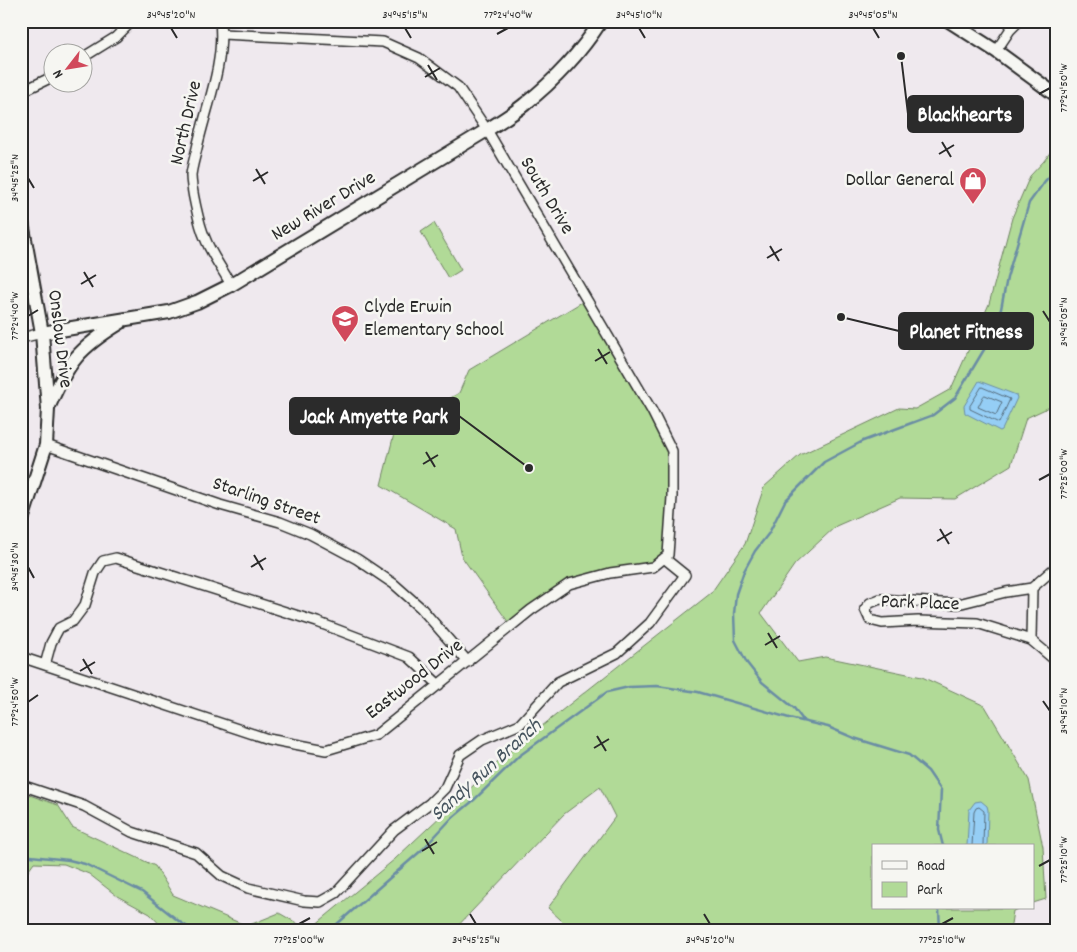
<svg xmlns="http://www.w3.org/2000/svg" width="1077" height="952" viewBox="0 0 1077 952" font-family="Dekko,sans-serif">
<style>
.green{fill:#b1da97;stroke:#6e8261}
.water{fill:#95cef5;stroke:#6b8da4}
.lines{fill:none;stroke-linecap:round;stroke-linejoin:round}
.shore{stroke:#556c7c;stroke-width:1}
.stream{stroke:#6b8da4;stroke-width:2.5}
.street-casing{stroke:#2b2b2b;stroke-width:12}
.secondary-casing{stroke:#2b2b2b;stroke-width:16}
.street{stroke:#f6f6f2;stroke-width:9}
.secondary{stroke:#f6f6f2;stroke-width:12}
.ticks{fill:none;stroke:#2b2b2b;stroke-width:2}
.labels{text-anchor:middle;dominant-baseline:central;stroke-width:5;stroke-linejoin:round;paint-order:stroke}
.street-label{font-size:20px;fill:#2b2b2b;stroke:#f6f6f2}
.poi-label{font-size:20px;fill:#2b2b2b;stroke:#f6f6f2;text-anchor:end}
.water-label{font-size:21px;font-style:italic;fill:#46545e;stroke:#f6f6f2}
.leader{fill:none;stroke:#2b2b2b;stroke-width:2}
.callout-dot{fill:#2b2b2b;stroke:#f6f6f2;stroke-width:2}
.callout{fill:#2b2b2b;stroke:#2b2b2b;stroke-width:2}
.callout-label{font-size:21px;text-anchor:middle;font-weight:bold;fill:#fff}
.neatline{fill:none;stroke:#2b2b2b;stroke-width:2}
.ticks-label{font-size:12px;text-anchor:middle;fill:#2b2b2b}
</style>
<rect width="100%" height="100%" fill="#efe9ee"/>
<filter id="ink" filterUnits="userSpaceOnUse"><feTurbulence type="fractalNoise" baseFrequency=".02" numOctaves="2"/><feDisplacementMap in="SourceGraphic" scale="10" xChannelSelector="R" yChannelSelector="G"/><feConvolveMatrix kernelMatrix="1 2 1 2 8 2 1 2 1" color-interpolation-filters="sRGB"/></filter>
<g filter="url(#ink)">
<path class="green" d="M1056,144v260l-30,14 -15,47 -56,34 -55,-1 -64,28 -41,38 -34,49 37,49 27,-5 97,20 63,29 44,74 14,67 3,52 -13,4v-57h-160v62h147l-7,3 -3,20h-437l-25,-23 67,-91 -15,-30 -36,27 -111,117h-287l-16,-17 -33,-18 -28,-22 -25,-10 -30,-1 -13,18v-89l37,13 14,22 83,39 18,29 74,31 32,-13 30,17 86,-71 114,-107 202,-159 34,-49 19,-57 36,-32 99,-47 16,1 36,-20 38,-85 23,-86 18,-42 14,-15z
M434,223l27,47 -13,8 -27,-46z
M587,299l85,152 -4,104 -15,12 -84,17 -58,42 -49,-69 -6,-28 -75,-44 14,-55 64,-37 10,-23z"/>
<path class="water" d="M979,381l37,14 1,3 -15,32 -2,1 -35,-18 -1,-7z
M981,801l6,5 1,4 -1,36h-20l2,-36 6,-8z"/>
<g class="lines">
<path class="shore" d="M982,387l28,12 -11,24 -29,-14v-3z
M985,395l17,7 -6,13 -18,-8 5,-10z
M972,846l2,-34 2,-4 3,-1 5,4 -1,35"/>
<path class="stream" d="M803,720l-9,-12 -32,-26 -15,-19 -12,-23 -1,-26 2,-20 8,-23 11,-20 14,-18 16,-32 39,-39 39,-21 70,-26 22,-17 30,-50 6,-12 10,-27 6,-31 22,-75 16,-22 11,-11
M21,855l48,5 16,4 57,28 38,30 14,9
M939,908l1,23
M329,931l94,-82 27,-29 24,-20 45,-44 88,-64 22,-5 28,-1 41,6 91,26 39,9 26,11 55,17 19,16 13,19 -2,40 4,16"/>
<defs>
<path id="street" d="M220,21c5,43 -14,86 -23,127 -2,9 -5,18 -6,27 0,13 8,50 14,63 6,16 18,32 26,47
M996,51l14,-21 9,-9
M82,58l34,-21 16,-16
M21,92l31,-15
M21,338l21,-5
M46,445l174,60 60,17 30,12 47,25 37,25 27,24 47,54
M1032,588l-26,4 -48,12 -78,-5 -10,4 -5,6 5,11 12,3 36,-2 59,2 54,17 25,21
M1031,640l1,-52 24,-21
M21,657l247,82 58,11 50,-15 155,-125 38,-26 41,-11 43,-6 15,-12 4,-58v-46l-20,-40 -165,-281 -29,-43 -39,-29 -36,-16 -161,-8
M45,665l6,-22 8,-15 14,-7 12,-16 10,-32 8,-12 13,-3 201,64 92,35 30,28
M21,785l63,21 48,26 64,21 26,23 26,12 56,13 16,1 16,-9 58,-63 36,-27 15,-15 15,-33 22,-15 38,-16 38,-42 59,-29 33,-30 35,-48 -21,-17"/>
<path id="secondary" d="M949,21l47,30 60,44
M21,217l21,116 6,76 -2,36 -25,78
M42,333l127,-21 28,-10 34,-17 256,-155c12,-8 26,-16 38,-26 29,-23 56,-52 76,-83
M49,406c19,-44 30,-58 71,-83"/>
</defs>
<use href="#street" class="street-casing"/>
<use href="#secondary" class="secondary-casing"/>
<use href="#street" class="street"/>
<use href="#secondary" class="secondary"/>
</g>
</g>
<path class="ticks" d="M171,28l6,10M405,28l6,10M639,28l6,10M873,28l6,10M497,34l11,-6M428,65l9,15M425,77l15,-9M1039,94l11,-6M942,142l9,15M939,154l15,-9M256,169l9,15M28,178l6,10M253,181l15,-9M770,246l9,15M767,258l15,-9M84,272l9,15M81,284l15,-9M1043,311l7,11M28,316l10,-6M598,349l9,15M595,361l15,-9M426,452l9,15M423,464l15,-9M1039,480l11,-6M940,529l9,15M937,541l15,-9M254,555l9,15M28,567l6,11M251,567l15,-9M768,633l9,15M765,645l15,-9M83,659l9,15M80,671l15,-9M1043,701l7,10M28,702l10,-7M597,736l9,15M594,748l15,-9M425,839l9,15M422,851l15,-9M1039,866l11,-6M470,914l6,10M704,914l6,10M299,924l11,-6M942,924l11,-6"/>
<defs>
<symbol id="shop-pin" viewBox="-11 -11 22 30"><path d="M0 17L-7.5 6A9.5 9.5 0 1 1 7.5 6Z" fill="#d1495b" stroke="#f6f6f2"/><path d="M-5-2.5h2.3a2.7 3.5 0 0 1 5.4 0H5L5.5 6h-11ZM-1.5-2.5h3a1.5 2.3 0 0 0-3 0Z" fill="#fff"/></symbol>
<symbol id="school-pin" viewBox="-11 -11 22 30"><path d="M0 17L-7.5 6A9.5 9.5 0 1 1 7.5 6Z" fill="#d1495b" stroke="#f6f6f2"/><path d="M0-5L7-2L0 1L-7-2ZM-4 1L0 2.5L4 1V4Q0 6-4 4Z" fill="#fff"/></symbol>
</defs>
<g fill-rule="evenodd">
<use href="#shop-pin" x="957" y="165" width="32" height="43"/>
<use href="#school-pin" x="329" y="303" width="32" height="43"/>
</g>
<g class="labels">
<g class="street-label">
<text transform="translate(187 123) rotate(-77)">North Drive</text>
<text transform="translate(546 196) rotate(59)">South Drive</text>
<text transform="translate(324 207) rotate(-31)">New River Drive</text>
<text transform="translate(59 339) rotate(83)">Onslow Drive</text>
<text transform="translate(266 502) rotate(19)">Starling Street</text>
<text transform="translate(920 604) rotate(2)">Park Place</text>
<text transform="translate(415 680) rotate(-38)">Eastwood Drive</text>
</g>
<g class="poi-label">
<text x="954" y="181">Dollar General</text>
<text x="364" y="308" text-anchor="start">Clyde Erwin<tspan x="364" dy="23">Elementary School</tspan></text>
</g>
<g class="water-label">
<text transform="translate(487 771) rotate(-42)">Sandy Run Branch</text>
</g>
</g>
<path class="leader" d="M901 56L908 114M841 317L899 331M529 468L459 416"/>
<g class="callout-dot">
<circle cx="901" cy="56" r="5"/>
<circle cx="841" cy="317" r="5"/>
<circle cx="529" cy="468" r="5"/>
</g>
<g class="callout">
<rect x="908" y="96" width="115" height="36" rx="5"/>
<rect x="899" y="313" width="134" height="36" rx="5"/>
<rect x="290" y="398" width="169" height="36" rx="5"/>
</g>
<g class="callout-label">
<text x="965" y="121">Blackhearts</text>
<text x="966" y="338">Planet Fitness</text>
<text x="374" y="423">Jack Amyette Park</text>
</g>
<rect width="1077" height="952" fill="none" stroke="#f6f6f2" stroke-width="55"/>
<rect x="872" y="844" width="162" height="65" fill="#f6f6f2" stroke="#a5a5a2"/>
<rect x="882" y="861" width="25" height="8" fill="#f6f6f2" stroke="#a5a5a2"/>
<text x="917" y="870" font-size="15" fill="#2b2b2b">Road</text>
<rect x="882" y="882" width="25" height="15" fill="#b1da97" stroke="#a5a5a2"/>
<text x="917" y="894" font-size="15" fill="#2b2b2b">Park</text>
<g transform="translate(68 68) rotate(239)"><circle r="24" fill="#f6f6f2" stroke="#a5a5a2"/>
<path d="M0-4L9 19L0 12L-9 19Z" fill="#d1495b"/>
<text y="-8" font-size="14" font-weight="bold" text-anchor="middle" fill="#2b2b2b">N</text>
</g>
<rect x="28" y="28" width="1022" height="896" class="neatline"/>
<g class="ticks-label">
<text x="171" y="18">34°45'20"N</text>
<text x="405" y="18">34°45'15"N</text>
<text x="508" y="18">77°24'40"W</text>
<text x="639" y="18">34°45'10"N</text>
<text x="873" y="18">34°45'05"N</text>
<text transform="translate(1063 88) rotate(-90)" y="4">77°24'50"W</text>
<text transform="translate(14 178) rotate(-90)" y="4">34°45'25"N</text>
<text transform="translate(14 316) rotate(-90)" y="4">77°24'40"W</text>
<text transform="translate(1063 322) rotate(-90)" y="4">34°45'05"N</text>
<text transform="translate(1063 474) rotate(-90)" y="4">77°25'00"W</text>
<text transform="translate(14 567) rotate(-90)" y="4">34°45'30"N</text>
<text transform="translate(14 702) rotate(-90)" y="4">77°24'50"W</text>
<text transform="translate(1063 711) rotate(-90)" y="4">34°45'10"N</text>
<text transform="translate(1063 860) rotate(-90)" y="4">77°25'10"W</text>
<text x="299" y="943">77°25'00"W</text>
<text x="476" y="943">34°45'25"N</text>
<text x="710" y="943">34°45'20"N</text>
<text x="942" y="943">77°25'10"W</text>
</g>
</svg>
